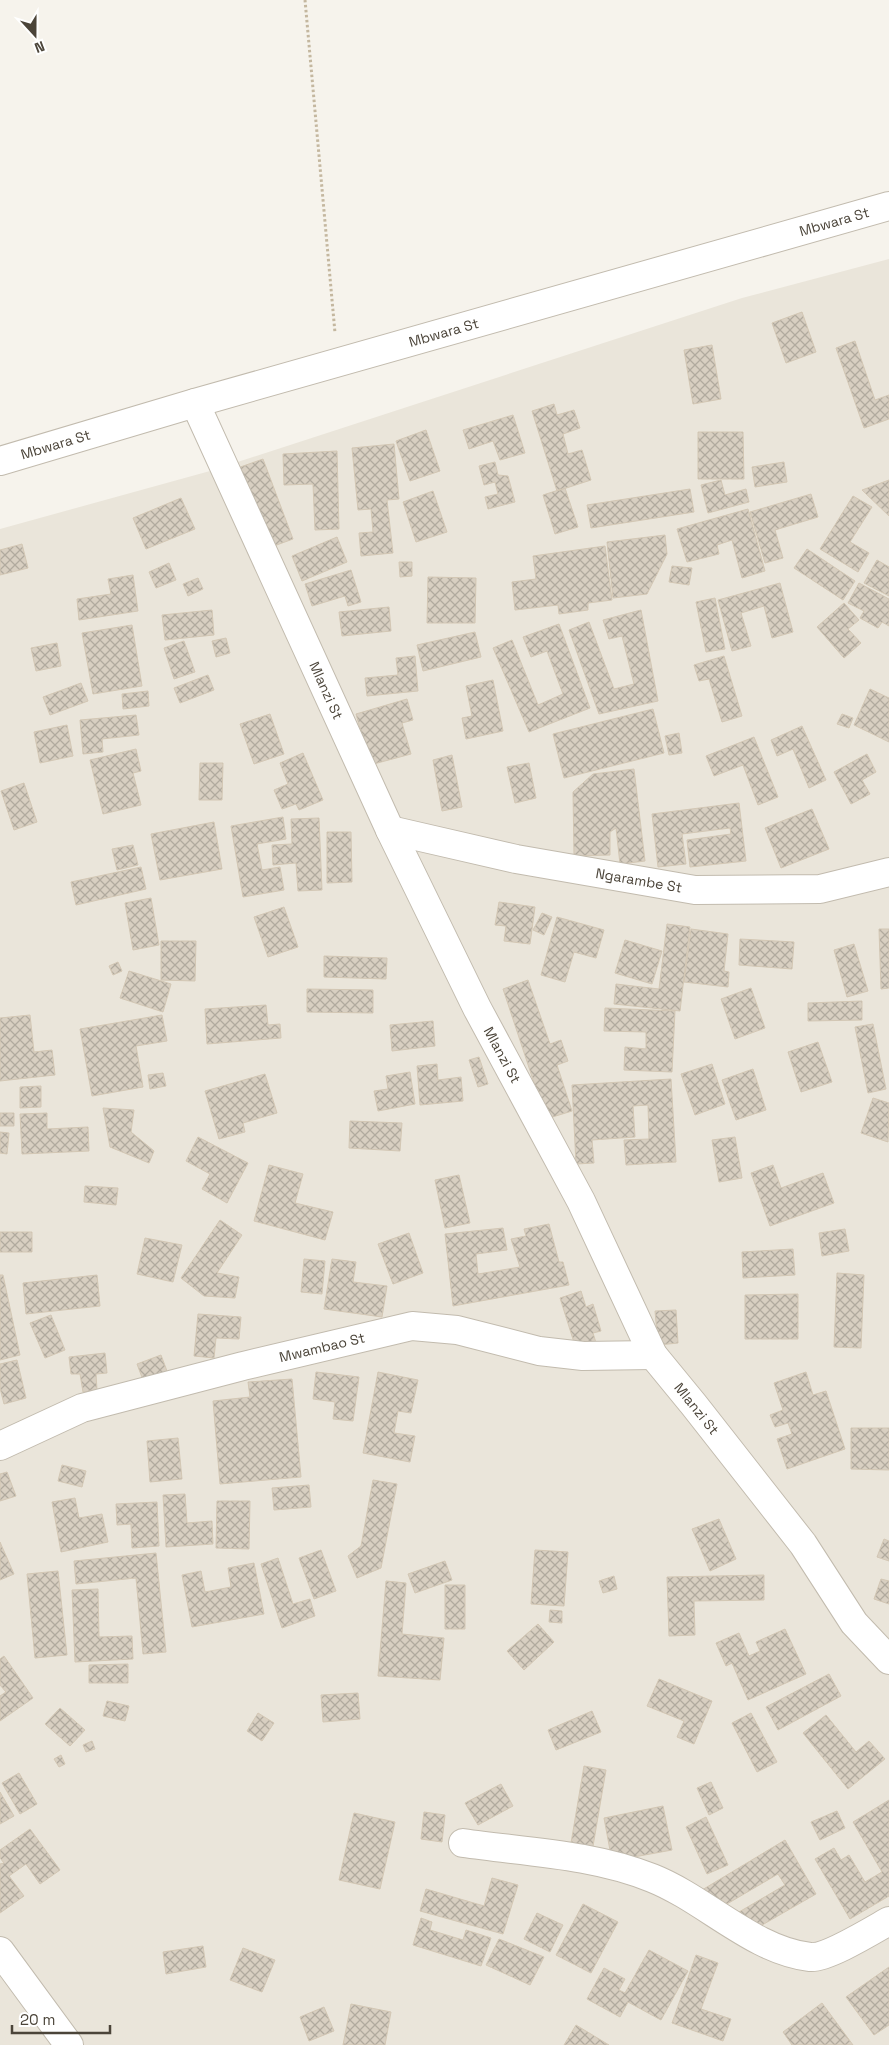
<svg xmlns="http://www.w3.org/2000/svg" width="889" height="2045" viewBox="0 0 889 2045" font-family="'Space Grotesk',sans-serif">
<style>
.residential{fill:#eae5da}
.building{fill:url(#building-cross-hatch);stroke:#d3c7b4}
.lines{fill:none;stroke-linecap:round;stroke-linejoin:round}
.minor-casing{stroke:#c2bbae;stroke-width:30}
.path{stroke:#c4b79f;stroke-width:3;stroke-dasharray:2.5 2.5;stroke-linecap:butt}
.minor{stroke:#fff;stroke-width:28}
.labels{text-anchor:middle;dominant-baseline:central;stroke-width:4;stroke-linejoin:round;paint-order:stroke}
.street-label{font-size:14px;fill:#4b4439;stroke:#fff}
</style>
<defs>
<pattern id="building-cross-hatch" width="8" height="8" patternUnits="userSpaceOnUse" patternTransform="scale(1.25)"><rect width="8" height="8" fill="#d8cfc1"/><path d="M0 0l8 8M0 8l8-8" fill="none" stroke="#b1aa9e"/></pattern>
</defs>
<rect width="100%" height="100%" fill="#f6f3ec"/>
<path class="residential" d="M889,259v1786h-889v-1516l210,-58 532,-173z"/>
<path class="building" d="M802,312l14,40 -30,11 -14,-40z
M855,341l20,59 14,-5v24l-25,9 -28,-80z
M712,345l9,54 -28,5 -9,-54z
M554,404l3,11 17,-5 6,18 -17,6 5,20 14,-4 9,30 -34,11 -25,-80z
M513,415l12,38 -25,7 -7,-19 -24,8 -6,-19z
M426,430l14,41 -30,10 -14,-40z
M698,432h45l1,47h-46z
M394,444l5,55 -12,1 6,53 -32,3 -2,-23 14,-1 -2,-23 -13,1 -6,-62z
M337,451l2,78 -24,1 -2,-46 -29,1 -1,-31z
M263,459l30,80 -30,11 -31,-80z
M495,462l3,13 10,1 7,26 -27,7 -3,-12 13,-3 -3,-12 -11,3 -5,-19z
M784,462l3,20 -32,5 -3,-20z
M721,480l4,15 21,-6 3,13 -41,11 -7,-28z
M889,480v36l-27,-26z
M565,488l13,39 -23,7 -12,-39z
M690,489l4,23 -103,16 -4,-23z
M433,491l14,41 -31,10 -13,-40z
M811,494l7,23 -43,13 8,28 -18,5 -15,-51z
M853,496l19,11 -22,35 19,11 -11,19 -38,-23z
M181,498l14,31 -49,20 -13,-31z
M748,509l17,62 -23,7 -10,-38 -15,5 2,9 -32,8 -10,-33z
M665,535l2,19 -20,40 -34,4 -6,-56z
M337,537l10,25 -45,19 -10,-25z
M22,544l6,24 -28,7v-25z
M605,546l7,54 -24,3v7l-29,4 -1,-9 -43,5 -3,-28 24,-3 -3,-23z
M807,549l48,32 -12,19 -49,-32z
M877,560l12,7v29l-25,-13z
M399,562h13v14l-12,1z
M169,563l7,17 -20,8 -7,-16z
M672,566l20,2 -3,17 -20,-3z
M351,570l10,32 -13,4 -3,-10 -33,10 -7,-22z
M133,575l5,36 -59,9 -2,-21 34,-5 -3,-15z
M428,577l48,1 -1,45h-48z
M198,578l5,11 -15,7 -5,-12z
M780,583l13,49 -21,6 -8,-32 -23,7 10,33 -19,5 -14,-51z
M859,583l30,16v27l-7,-4 -4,6 -18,-10 4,-7 -16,-8z
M715,598l10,51 -19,3 -10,-50z
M844,603l15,17 -11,9 13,14 -17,15 -27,-31z
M389,607l2,24 -49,5 -3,-24z
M212,610l2,25 -49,5 -3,-25z
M641,610l17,91 -59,13 -30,-84 20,-8 25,67 20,-5 -12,-48 -13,3 -6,-19z
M559,624l31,84 -61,24 -36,-84 19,-8 26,65 25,-11 -16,-43 -16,6 -8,-20z
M132,625l10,61 -49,8 -11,-61z
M475,632l6,25 -58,14 -6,-26z
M226,638l4,15 -14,4 -4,-16z
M184,641l11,31 -21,7 -10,-31z
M57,643l4,23 -25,5 -5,-23z
M415,656l3,35 -51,5 -2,-18 33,-3 -2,-17z
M724,656l18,60 -20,6 -13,-43 -10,2 -5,-16z
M208,675l6,15 -34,13 -6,-15z
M493,680l10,51 -37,8 -4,-21 10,-2 -6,-30z
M81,683l7,18 -38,14 -7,-18z
M870,689l19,9v44l-35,-17z
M148,691l1,15 -26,3 -1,-15z
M407,699l6,21 -11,3 9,31 -41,11 -14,-51z
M653,709l11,44 -100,25 -11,-44z
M270,714l14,40 -30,10 -14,-40z
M842,714l11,4 -4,10 -12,-4z
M136,715l3,20 -37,4 1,13 -20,2 -3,-34z
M67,725l6,31 -33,7 -6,-31z
M802,726l24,54 -17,8 -16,-39 -16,7 -6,-16z
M679,733l3,20 -13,2 -4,-19z
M754,737l24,60 -20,8 -15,-40 -29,11 -8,-20z
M136,749l5,22 -8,2 8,32 -38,9 -13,-54z
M303,753l20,47 -24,10 -3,-6 -14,5 -8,-19 14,-6 -8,-21z
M867,754l9,18 -14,8 8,14 -19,10 -17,-32z
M452,755l10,52 -20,4 -9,-51z
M200,763h23l-1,37h-23z
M529,763l7,35 -21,5 -8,-36z
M634,769l11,92 -25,3 -4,-36 -6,4v23l-36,1 -1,-64 20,-18z
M24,783l13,39 -23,8 -13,-39z
M739,803l7,58 -56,6 -3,-27 44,-6 -1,-6 -48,6 4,30 -28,3 -6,-53z
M812,809l17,40 -48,19 -16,-40z
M283,817l3,22 -29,5 5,26 18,-3 4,23 -41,7 -12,-71z
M319,818l3,72 -24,1 -2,-28 -23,2 -1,-20 20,-1 -1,-25z
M214,822l8,47 -62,11 -9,-46z
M327,832h24l1,50 -25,1z
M133,845l5,20 -21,5 -5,-21z
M141,867l5,22 -70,16 -5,-23z
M151,898l8,47 -26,5 -8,-47z
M499,902l36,5 -5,37 -26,-3 2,-15 -11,-1z
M284,907l14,40 -30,10 -14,-40z
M542,913l10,4 -8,18 -11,-5z
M557,917l47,13 -8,28 -22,-6 -9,30 -24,-7z
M667,924l23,3 -10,84 -66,-7 2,-20 43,5z
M691,929l37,5 -4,37 5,1 -1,15 -44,-5z
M879,929h10v59l-8,1z
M740,939l54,3 -2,27 -53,-4z
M625,940l37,11 -10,33 -37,-11z
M161,941h35l-1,40 -34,-1z
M854,944l14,47 -21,6 -13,-47z
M324,956l63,2 -1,21 -62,-2z
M118,962l4,9 -9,4 -4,-9z
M129,971l42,13 -8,28 -43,-14z
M528,980l22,64 11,-4 7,21 -11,4 15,46 -26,8 -43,-130z
M751,988l14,40 -30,11 -14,-40z
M307,989l66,1v23l-66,-1z
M862,1001v19l-54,1v-18z
M266,1005l2,20 12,-1 1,14 -74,6 -2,-35z
M605,1008l70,3 -3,61 -48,-2 1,-23 21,2v-17l-42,-1z
M30,1015l4,37 18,-2 3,25 -55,6v-63z
M162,1015l5,26 -31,5 7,41 -51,9 -12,-67z
M433,1021l2,25 -43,5 -2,-26z
M873,1024l13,65 -18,4 -13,-66z
M818,1042l14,40 -31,10 -13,-40z
M479,1057l9,27 -10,3 -9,-27z
M437,1064l1,16 23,-3 2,24 -43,4 -3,-39z
M712,1064l13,40 -30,11 -14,-41z
M753,1069l13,41 -30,10 -14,-40z
M410,1072l5,32 -37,7 -4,-20 14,-2 -2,-13z
M163,1073l3,13 -16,3 -2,-14z
M265,1074l12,39 -34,10 2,9 -26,7 -14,-48z
M671,1079l5,83 -50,3 -2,-25 25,-1 -1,-34 -15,1 2,31 -43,3 2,23 -18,1 -4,-79z
M41,1086v21l-21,1v-21z
M873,1098l16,5 -1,39 -27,-9z
M103,1108l31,2 -3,22 23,19 -5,12 -39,-16z
M0,1113h14v13h-14z
M47,1113v16l41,-2 1,24 -67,3 -2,-40z
M350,1121l52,2 -2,28 -51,-3z
M0,1132l9,1 -2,21 -7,-1z
M198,1137l50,26 -21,40 -25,-14 8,-15 -24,-13z
M735,1137l7,41 -23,4 -7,-42z
M269,1165l34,9 -8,29 38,9 -8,28 -71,-19z
M773,1165l8,23 42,-15 11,30 -64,23 -19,-53z
M459,1175l11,48 -25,5 -10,-48z
M85,1186l33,2 -2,17 -32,-3z
M220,1220l22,15 -25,38 22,4 -4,21 -31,-2 -23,-18z
M549,1224l10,38h4l6,23 -116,21 -8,-72 58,-6 4,22 -31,4 2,20 42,-7 -9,-28 15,-3 -2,-7z
M845,1229l4,22 -27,5 -3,-23z
M0,1232h32v20h-32z
M409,1233l14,40 -30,11 -15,-40z
M145,1238l37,7 -9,37 -36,-8z
M793,1249l2,26 -52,3 -1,-26z
M304,1259l21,2 -3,33 -21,-2z
M332,1259l24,3 -3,20 34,4 -5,31 -58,-8z
M837,1273l27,2 -3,73 -27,-1z
M0,1275h3l17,80 -20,5z
M97,1275l3,31 -74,8 -3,-31z
M581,1291l5,16 7,-3 8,27 -8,2 4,13 -20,6 -17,-54z
M798,1294v45h-53v-44z
M676,1310l2,33 -20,2 -3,-34z
M198,1314l43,3 -2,22 -23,-1 -2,20 -20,-2z
M51,1315l14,35 -20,8 -15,-35z
M105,1353l2,20 -11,1 1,16 -14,2 -3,-18h-9l-2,-17z
M161,1355l6,16 -24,9 -6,-16z
M17,1360l9,38 -22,6 -4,-16v-24z
M316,1372l43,5 -6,44 -20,-2 2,-17 -22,-3z
M378,1372l40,8 -7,33 -13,-2 -4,22 21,3 -5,26 -47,-9z
M806,1372l7,23 13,-4 19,58 -58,20 -10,-30 15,-5 -4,-11 -13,4 -5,-12 13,-5 -9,-27z
M292,1379l9,98 -81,7 -7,-83 37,-4 -2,-15z
M851,1428h38v42l-38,-1z
M178,1438l4,41 -32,3 -3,-41z
M62,1465l24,6 -4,16 -24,-6z
M7,1472l9,24 -16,5v-27z
M373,1480l24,4 -16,84 -24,10 -9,-22 13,-10z
M309,1485l2,22 -37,3 -2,-22z
M185,1494l2,29 25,-2 1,23 -47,3 -3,-52z
M75,1498l4,20 23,-4 6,28 -47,10 -9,-50z
M217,1501h33l-1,48 -33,-1z
M157,1502l2,44 -27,2 -1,-24 -14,1 -1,-21z
M719,1519l17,40 -26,12 -18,-42z
M884,1539l5,2v20l-12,-4z
M0,1542l14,32 -14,6z
M321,1550l15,41 -22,8 -15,-41z
M535,1550l33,2 -4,54 -33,-2z
M156,1553l10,99 -23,2 -7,-76 -60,6 -2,-23z
M278,1558l15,46 17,-5 5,17 -33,12 -21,-64z
M445,1561l7,19 -37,13 -7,-19z
M254,1563l10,51 -72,13 -10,-52 19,-4 4,21 26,-5 -3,-19z
M58,1571l9,84 -32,3 -8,-84z
M764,1575v25l-70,1 1,34 -26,1 -2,-59z
M614,1576l3,13 -14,4 -4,-12z
M881,1579l8,2v23l-15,-5z
M386,1581l20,2 -4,51 42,4 -4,42 -62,-4z
M445,1585h20v44h-20z
M98,1589l1,48 33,-1 1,23 -58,3 -3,-72z
M550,1610l12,1v12l-13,-1z
M538,1624l16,18 -30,28 -17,-19z
M785,1629l21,45 -58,26 -16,-37 -6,3 -10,-23 23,-10 10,23 11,-5 -4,-9z
M4,1656l29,42 -33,23v-25l6,-4 -6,-7v-26z
M128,1664v19h-39v-18z
M829,1674l12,22 -63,34 -12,-23z
M659,1679l53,22 -18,43 -17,-7 7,-16 -37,-15z
M358,1693l2,26 -37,3 -2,-27z
M107,1701l22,5 -4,15 -22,-5z
M60,1708l25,22 -15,16 -25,-22z
M592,1711l9,21 -45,18 -8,-20z
M258,1713l16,10 -12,18 -15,-10z
M751,1713l26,49 -20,10 -25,-49z
M826,1715l30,37 13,-11 16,18 -37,30 -45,-56z
M92,1741l3,8 -9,3 -3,-7z
M61,1755l4,9 -6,3 -5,-8z
M584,1766l22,4 -14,82 -22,-3z
M19,1773l18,31 -17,10 -18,-31z
M711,1782l12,26 -14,7 -12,-27z
M501,1784l12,22 -35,19 -13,-22z
M0,1792l14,24 -14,8z
M889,1800v96l-39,23 -35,-60 19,-11 7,12 8,-5 16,27 17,-10 -29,-50z
M663,1806l9,44 -60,11 -8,-43z
M837,1811l8,17 -25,12 -9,-18z
M424,1812l21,3 -3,27 -21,-3z
M354,1813l41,9 -15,67 -41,-9z
M706,1817l22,48 -21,9 -21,-47z
M30,1829l30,41 -20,14 -14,-20 -17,12 15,20 -24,17v-49l4,-1 -4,-5v-8z
M785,1840l31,54 -66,38 -11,-20 46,-27 -7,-11 -63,37 -13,-21z
M492,1878l26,7 -15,49 -83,-23 6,-22 58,17z
M583,1904l35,18 -27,51 -35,-18z
M537,1913l26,12 -13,27 -26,-13z
M421,1918l11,4 -2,8 33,10 3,-10 25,8 -10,28 -68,-21z
M499,1939l45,18 -14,28 -44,-20z
M203,1946l3,21 -40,7 -3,-22z
M243,1948l32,12 -13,32 -32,-12z
M649,1950l39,21 -27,49 -33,-18 -8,15 -33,-18 17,-31 21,11 -6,11 6,3z
M696,1955l22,8 -17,46 30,10 -8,22 -51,-18z
M889,1967v58l-15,10 -28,-38z
M822,2003l31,42h-61l-9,-13z
M351,2004l40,8 -6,33h-42z
M324,2007l10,24 -25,10 -9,-24z
M576,2025l33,20h-45z"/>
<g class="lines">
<defs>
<g id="minor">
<path id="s1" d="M195,403l195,427 87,178 104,193 72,154 41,50 109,139 51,79 35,37"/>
<path id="s2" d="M0,461l195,-58 694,-197"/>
<path id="s3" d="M390,830l126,29 179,31 125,-1 69,-17"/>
<path id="s4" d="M0,1446l82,-38 161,-42 169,-40 45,4 82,21 44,5 70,-1"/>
<path d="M463,1843c63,9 130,11 189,35 53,21 102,73 158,79 16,2 63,-27 79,-36"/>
<path d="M0,1951l69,94"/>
</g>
</defs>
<use href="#minor" class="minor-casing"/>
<path class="path" d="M305,0l30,333"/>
<use href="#minor" class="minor"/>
</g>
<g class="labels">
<g class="street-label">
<text stroke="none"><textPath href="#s2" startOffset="868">Mbwara St</textPath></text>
<text stroke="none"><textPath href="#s2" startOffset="462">Mbwara St</textPath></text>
<text stroke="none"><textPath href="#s2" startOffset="58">Mbwara St</textPath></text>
<text stroke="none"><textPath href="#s1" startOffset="316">Mlanzi St</textPath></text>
<text stroke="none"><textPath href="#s3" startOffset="254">Ngarambe St</textPath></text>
<text stroke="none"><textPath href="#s1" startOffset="721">Mlanzi St</textPath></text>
<text stroke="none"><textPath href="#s4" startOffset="338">Mwambao St</textPath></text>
<text stroke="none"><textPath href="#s1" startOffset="1126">Mlanzi St</textPath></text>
</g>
</g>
<g transform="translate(35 35) rotate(159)" stroke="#ffffff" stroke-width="4" paint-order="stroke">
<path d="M0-4L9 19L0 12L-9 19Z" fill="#4b4439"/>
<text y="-8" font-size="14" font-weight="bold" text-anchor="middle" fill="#4b4439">N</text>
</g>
<path d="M12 2025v8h98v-8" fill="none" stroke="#4b4439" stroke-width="2.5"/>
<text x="20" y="2025" font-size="15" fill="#4b4439" stroke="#ffffff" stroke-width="4" paint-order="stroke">20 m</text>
</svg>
